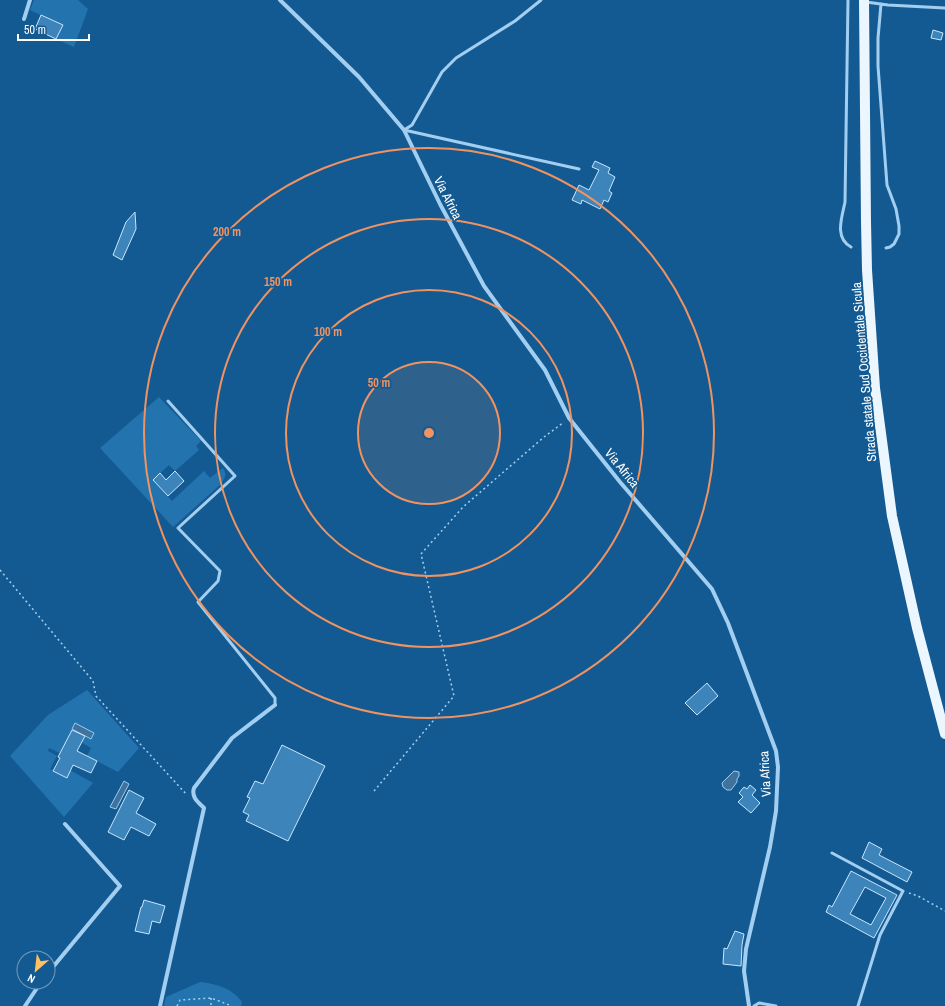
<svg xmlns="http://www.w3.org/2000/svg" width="945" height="1006" viewBox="0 0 945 1006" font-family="'Archivo Narrow',sans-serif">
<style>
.green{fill:#2373af}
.water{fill:#41729b;stroke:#94ccf4}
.building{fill:#3d84ba;stroke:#c9e6fc;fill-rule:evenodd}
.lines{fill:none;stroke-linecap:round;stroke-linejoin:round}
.path{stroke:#a2cff1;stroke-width:1.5;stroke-dasharray:2 3;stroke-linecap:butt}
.service{stroke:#a2cff1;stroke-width:3}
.minor{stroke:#a2cff1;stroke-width:4}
.primary{stroke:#ecf6ff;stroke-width:10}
.ring{fill:none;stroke:#f09361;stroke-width:2}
.labels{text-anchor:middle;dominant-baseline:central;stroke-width:3.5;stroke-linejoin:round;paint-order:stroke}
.street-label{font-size:13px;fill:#fff;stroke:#145a92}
.centre{fill:#f09361;stroke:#145a92;stroke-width:2}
.ring-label{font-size:12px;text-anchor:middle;font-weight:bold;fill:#f09361;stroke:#145a92;stroke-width:3.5;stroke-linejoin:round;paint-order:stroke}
</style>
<rect width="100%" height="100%" fill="#145a92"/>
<path class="green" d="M34,0h44l10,9 -14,38 -18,-8 6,-14 -32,-15z
M159,397l42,44 -5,5 3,4 -24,21 -6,-6 -16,15 19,21 32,-30 6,7 13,-10c4,6 2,10 -2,16l-48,43 -73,-79z
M87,690l52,58 -21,24 -31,-16 4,-8 -10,-6 4,-6 -13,-6 -12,23 -11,-5 -1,3 9,5 -7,13 17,8 3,-7 23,13 -29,34 -54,-61 38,-41z
M200,982c17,2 32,6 42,20l-1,4h-77l2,-9z"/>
<path class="water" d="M75,723l19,10 -3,6 -19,-10z
M734,771l5,1v4l-2,3v3l-6,8h-4l-4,-3 -1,-4z
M124,781l5,3 -13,25 -6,-2z"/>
<path class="building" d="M41,15l22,10 -7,14 -21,-10z
M933,30l10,3 -2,7 -10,-2z
M595,161l15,7 -2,5 7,4 -6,14 3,2 -4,9 -4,-2 -4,9 -18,-9 -1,4 -9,-4 7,-15 10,5 10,-20 -7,-3z
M135,212l1,17 -14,31 -9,-5 13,-33z
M175,471l9,10 -16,15 -15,-16 7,-7 6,7z
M707,683l11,13 -21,19 -12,-12z
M72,730l13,6 -8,15 20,10 -6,12 -18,-8 -6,13 -14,-7 7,-13 -2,-1z
M282,745l43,21 -37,75 -42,-20 3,-6 -6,-3 7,-14 -3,-1 8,-16 8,3z
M750,785l6,5 -4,5 8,8 -9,10 -13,-11 5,-5 -4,-4 5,-6 3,2z
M129,790l15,8 -8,15 20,11 -7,12 -18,-9 -7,13 -16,-8z
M869,842l13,7 -3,6 33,17 -5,10 -45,-24z
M851,871l46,24 -23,43 -48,-26 3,-7 3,2zM865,887l21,11 -15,27 -21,-11z
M144,900l21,6 -5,17 -8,-2 -3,13 -14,-3 6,-24h1z
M735,931l9,3 -2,11 -1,21 -18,-2 1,-16 3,1z"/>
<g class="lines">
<path class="path" d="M0,570l93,111 3,15 91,99
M374,791l80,-95 -33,-142 42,-47 81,-70 20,-15
M909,893l9,3 27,15
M211,998v8
M177,1006l3,-6 31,-2 21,8"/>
<path class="service" d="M848,0l-3,202c-3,15 -11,36 6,45
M866,2l22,3 57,3
M881,4l-3,34v28l9,119 9,24 3,17v8l-5,10 -4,3 -4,1
M404,130l8,-5 30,-53 14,-14 59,-37 26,-21
M404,130l175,39
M168,401l67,75 -57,52 42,43 -2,10 -20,21 77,96v7
M832,853l71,38 -23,44 -22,71
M754,1006l5,-3 17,3"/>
<path class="minor" d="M280,0l79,77 45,53 36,74 44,82 61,84 24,48 51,64 92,107 16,34 48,128 2,16 -2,44 -6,36 -24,102 -2,22 5,35
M24,19l6,-19
M48,973l72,-87 -55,-62
M25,1006l16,-24
M160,1006l44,-198c-6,-6 -13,-11 -10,-20l38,-50 43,-33"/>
<path class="primary" d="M864,0l2,222 1,48 8,118 17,128 25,112 28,106"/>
</g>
<circle cx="429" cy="433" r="71" fill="#f09361" fill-opacity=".12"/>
<g class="ring">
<circle cx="429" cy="433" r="71"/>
<circle cx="429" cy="433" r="143"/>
<circle cx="429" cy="433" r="214"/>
<circle cx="429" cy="433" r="285"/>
</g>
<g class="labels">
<g class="street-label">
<text transform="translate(448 198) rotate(63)">Via Africa</text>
<text transform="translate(864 372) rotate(-95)">Strada statale Sud Occidentale Sicula</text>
<text transform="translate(622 468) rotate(51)">Via Africa</text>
<text transform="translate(765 774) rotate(-93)">Via Africa</text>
</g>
</g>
<circle cx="429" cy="433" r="6" class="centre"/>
<g class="ring-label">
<text x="227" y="236">200 m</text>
<text x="278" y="286">150 m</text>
<text x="328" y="336">100 m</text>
<text x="379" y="387">50 m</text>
</g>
<g transform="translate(36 970) rotate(208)"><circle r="19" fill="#145a92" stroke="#729cbe"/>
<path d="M0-3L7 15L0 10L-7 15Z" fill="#ffc062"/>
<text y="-6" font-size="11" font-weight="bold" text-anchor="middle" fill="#ffffff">N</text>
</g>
<path d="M18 34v6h71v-6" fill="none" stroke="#ffffff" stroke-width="2"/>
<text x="24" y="34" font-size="12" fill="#ffffff" stroke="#145a92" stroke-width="3" paint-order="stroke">50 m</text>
</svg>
